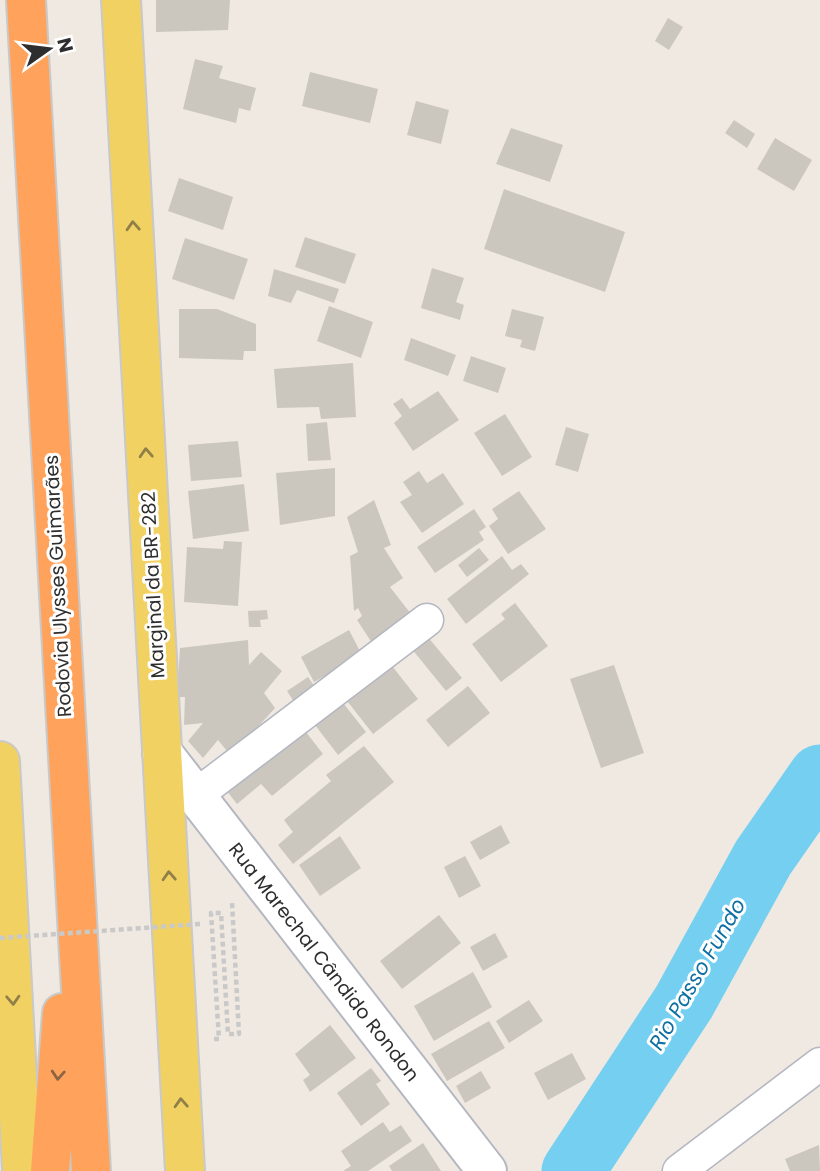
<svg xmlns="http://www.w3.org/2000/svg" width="820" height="1171" viewBox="0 0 820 1171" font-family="Poppins,sans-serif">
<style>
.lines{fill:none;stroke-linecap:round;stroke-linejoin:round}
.river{stroke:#75cff0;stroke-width:63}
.building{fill:#cbc7bf}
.street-casing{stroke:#b4b7c1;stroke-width:35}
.secondary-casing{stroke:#b4b7c1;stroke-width:42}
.primary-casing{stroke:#c9c9c9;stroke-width:42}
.highway-casing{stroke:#c9c9c9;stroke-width:42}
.path{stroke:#c9c9c9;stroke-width:4.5;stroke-dasharray:5 3.5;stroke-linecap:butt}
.street{stroke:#fff;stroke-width:32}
.secondary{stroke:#fff;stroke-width:38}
.primary{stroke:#f2d163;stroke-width:38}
.highway{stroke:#ffa35c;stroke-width:38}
.path-bridge{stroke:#c9c9c9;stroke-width:4.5;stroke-dasharray:5 3.5;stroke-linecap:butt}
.oneway{stroke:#908048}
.oneway2{stroke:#8c6343}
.labels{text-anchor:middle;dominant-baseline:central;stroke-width:6;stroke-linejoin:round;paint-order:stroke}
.street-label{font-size:19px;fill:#2e2e2e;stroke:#fff}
.water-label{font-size:21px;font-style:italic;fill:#0d6fa3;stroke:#fff}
</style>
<rect width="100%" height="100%" fill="#efe9e1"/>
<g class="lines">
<path class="river" d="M573,1171l111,-169 79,-144 57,-82"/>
</g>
<path class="building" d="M156,0h74l-2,30 -72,2z
M668,18l15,9 -14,23 -14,-9z
M195,59l28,7 -4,12 37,10 -6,23 -11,-3 -3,15 -53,-14z
M310,72l68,17 -8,34 -68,-17z
M416,101l33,9 -8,34 -34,-9z
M734,120l21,14 -8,14 -22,-15z
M511,128l52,17 -13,37 -54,-18z
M775,138l37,22 -18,31 -37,-22z
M179,178l54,19 -10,33 -55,-19z
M504,189l121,43 -20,60 -121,-43z
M305,237l51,17 -11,30 -50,-17z
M185,238l63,21 -14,41 -62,-21z
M432,268l32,10 -8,24 8,3 -4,15 -39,-12z
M274,269l65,20 -5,14 -37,-13 -6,13 -23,-7z
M329,306l44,16 -12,36 -44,-17z
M179,309h38l39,15v27h-12l-1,9 -64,-2z
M512,309l32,8 -9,34 -15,-4 2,-7 -17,-4z
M411,338l45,17 -8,21 -44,-16z
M471,356l35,12 -8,25 -35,-12z
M353,363l3,54 -35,2 -2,-12 -42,1 -3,-39z
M438,391l21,29 -46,31 -19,-28 8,-7 -9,-12 9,-6 8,11z
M505,414l27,43 -30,19 -28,-43z
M327,422l4,38 -23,1 -2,-37z
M566,427l23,7 -11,38 -23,-7z
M238,441l4,36 -51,4 -3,-36z
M335,468v48l-55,9 -4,-52z
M419,471l8,12 16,-10 21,31 -42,29 -22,-31 12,-7 -9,-13z
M244,484l5,47 -56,8 -5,-48z
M519,491l27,38 -38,25 -19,-28 9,-7 -6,-10z
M374,500l17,45 -7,3 19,30 -13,9 21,27 -21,13 5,6 -21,13 -17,-26 5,-4 -4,-8 -4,3 -4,-55 8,-4 -11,-35z
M474,509l12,18 -7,5 5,8 -49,33 -18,-26z
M224,541l18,1 -4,64 -54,-4 3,-55 36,2z
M479,548l10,12 -22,17 -9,-12z
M502,556l10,14 9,-6 8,10 -63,50 -19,-25z
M515,603l33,43 -47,36 -29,-38 33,-25 -4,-5z
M267,610l1,9 -8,1 1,7h-12l-1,-16z
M349,630l13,25 -48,27 -13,-25z
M427,636l35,42 -16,13 -35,-43z
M248,640l1,25 12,-13 21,19 -18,22 11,15 -21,23 5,5 -27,21 -14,-17 -15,18 -15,-17 15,-18 -19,2 1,-28h-8l3,-49z
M389,662l29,37 -45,35 -29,-37z
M614,665l30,88 -43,15 -31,-89z
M308,677l9,13 -21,15 -9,-14z
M468,686l22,27 -42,34 -22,-27z
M340,699l26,33 -28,23 -26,-34z
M299,723l24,31 -51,42 -11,-12 -24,20 -14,-18z
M364,746l30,36 -101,82 -15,-19 15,-13 -9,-12 47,-39 -5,-6z
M501,825l9,18 -30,17 -10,-18z
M340,836l21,32 -41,28 -21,-31z
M465,856l16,30 -22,12 -15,-31z
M439,915l22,28 -59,46 -22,-28z
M495,933l13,24 -25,14 -13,-24z
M473,972l19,35 -58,34 -20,-35z
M529,1000l14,21 -34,22 -13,-22z
M489,1021l16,27 -58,33 -16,-27z
M330,1025l26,33 -46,34 -7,-12 7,-5 -15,-21z
M572,1053l14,26 -38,21 -14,-27z
M371,1068l10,13 -5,3 14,20 -29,22 -24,-33z
M481,1071l10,17 -26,15 -9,-17z
M383,1122l7,10 11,-7 11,16 -44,30h-25l8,-5 -10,-15z
M423,1143l18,28h-49l-3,-5z
M819,1145l1,26h-30l-5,-12z"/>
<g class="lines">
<defs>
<path id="street" d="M195,796l232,-176
M679,1171l141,-107"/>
<path id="secondary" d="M162,752l325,419"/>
<path id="primary" d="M121,0l64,1171
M0,761l22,410"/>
<path id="highway" d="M26,0l65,1171
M50,1171l12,-158"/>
</defs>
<use href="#street" class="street-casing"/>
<use href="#secondary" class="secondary-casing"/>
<use href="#primary" class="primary-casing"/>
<use href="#highway" class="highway-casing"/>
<path class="path" d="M214,1039h5l-8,-126h10l7,121h11l-7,-132"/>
<use href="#street" class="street"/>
<use href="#secondary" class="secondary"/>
<use href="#primary" class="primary"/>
<use href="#highway" class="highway"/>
<path class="path-bridge" d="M0,938l200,-14"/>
</g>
<defs><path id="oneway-chevron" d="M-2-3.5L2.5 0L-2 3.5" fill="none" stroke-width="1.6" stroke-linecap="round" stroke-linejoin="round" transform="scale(1.75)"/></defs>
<g class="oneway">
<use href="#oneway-chevron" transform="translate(133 226) rotate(-93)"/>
<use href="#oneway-chevron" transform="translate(146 453) rotate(-93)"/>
<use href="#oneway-chevron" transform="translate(169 876) rotate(-93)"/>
<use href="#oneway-chevron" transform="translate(13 1000) rotate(87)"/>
<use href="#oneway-chevron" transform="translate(181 1103) rotate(-93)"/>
</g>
<use class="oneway2" href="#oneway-chevron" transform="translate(58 1075) rotate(94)"/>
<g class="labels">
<g class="street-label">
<text transform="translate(153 585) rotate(-93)">Marginal da BR-282</text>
<text transform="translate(58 586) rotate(-93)">Rodovia Ulysses Guimarães</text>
<text transform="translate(324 962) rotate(52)">Rua Marechal Cândido Rondon</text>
</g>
<g class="water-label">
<text transform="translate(697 974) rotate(-60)">Rio Passo Fundo</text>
</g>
</g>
<g transform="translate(49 49) rotate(76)" stroke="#ffffff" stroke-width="5" paint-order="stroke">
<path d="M0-5L12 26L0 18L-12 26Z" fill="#2e2e2e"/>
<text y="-10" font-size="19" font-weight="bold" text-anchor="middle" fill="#2e2e2e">N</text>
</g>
</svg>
